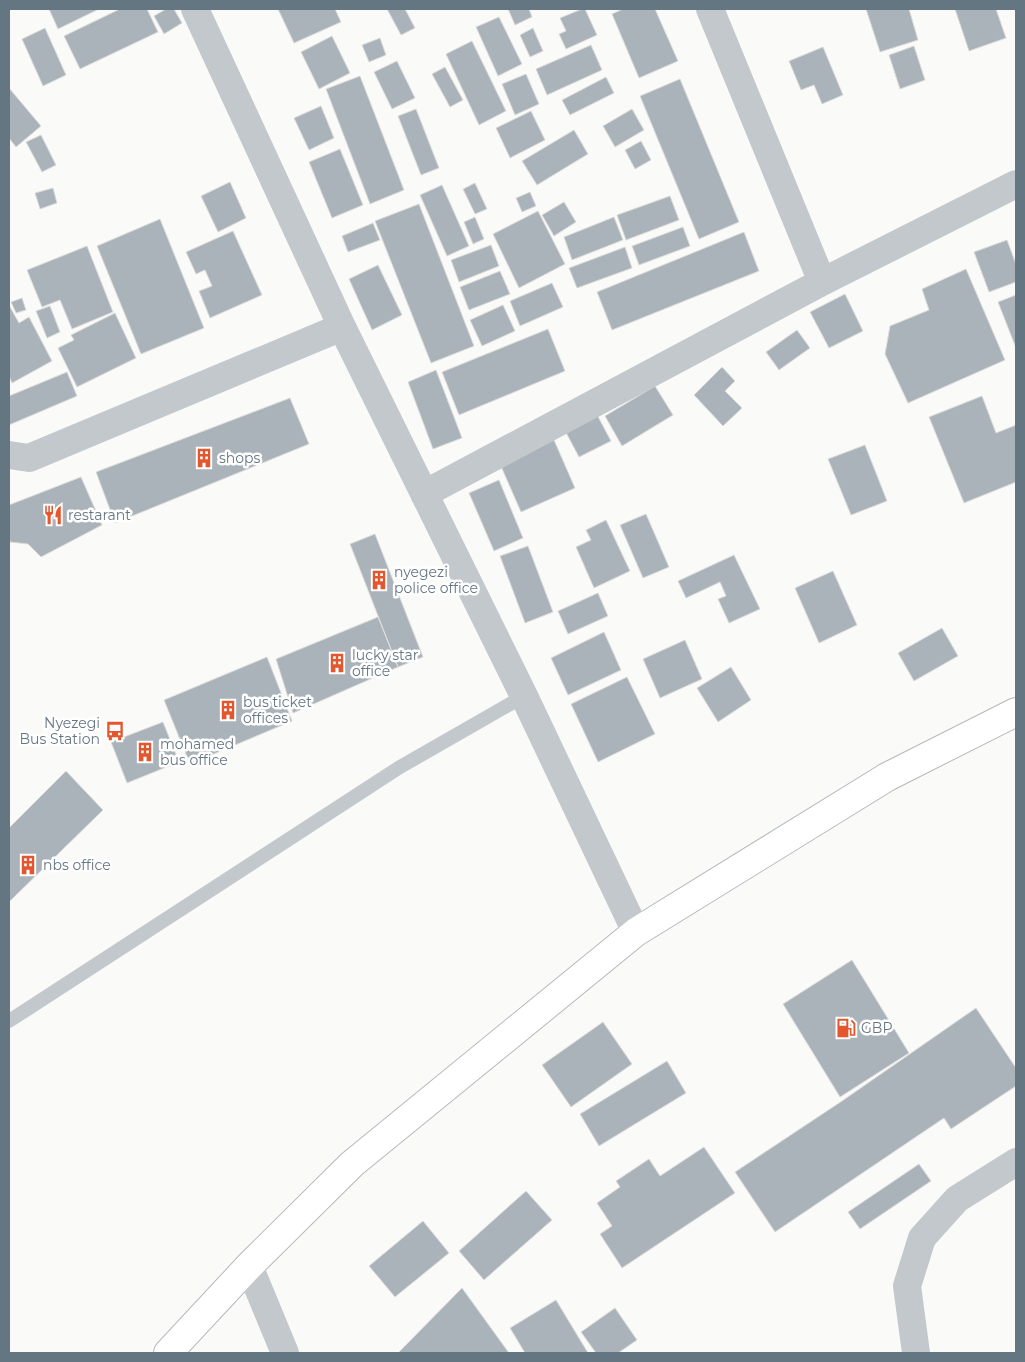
<svg xmlns="http://www.w3.org/2000/svg" width="1025" height="1362" viewBox="0 0 1025 1362" font-family="Montserrat,sans-serif">
<style>
.building{fill:#aab3b9;stroke:#dcdcda}
.lines{fill:none;stroke-linecap:round;stroke-linejoin:round}
.trunk-casing{stroke:#b4b9bd;stroke-width:30}
.service{stroke:#c3c8cc;stroke-width:14}
.minor{stroke:#c3c8cc;stroke-width:28}
.tertiary{stroke:#c3c8cc;stroke-width:28}
.trunk{stroke:#fff;stroke-width:28}
.labels{text-anchor:middle;dominant-baseline:central;stroke-width:5;stroke-linejoin:round;paint-order:stroke}
.poi-label{font-size:14px;fill:#657683;stroke:#fff;text-anchor:start}
</style>
<rect width="100%" height="100%" fill="#fafaf8"/>
<path class="building" d="M49,9h50l-41,20z
M120,9h27l11,23 -78,37 -16,-33z
M166,9h8l8,14 -18,11 -10,-18z
M278,9h57l6,13 -47,21z
M387,9h18l10,19 -14,7z
M508,9h21l3,8 -17,8z
M582,9h3l12,26 -31,14 -7,-15 7,-3 -6,-13z
M623,9h32l23,52 -39,17 -27,-64z
M866,9h43l9,31 -38,12z
M955,9h41l10,29 -37,13z
M499,17l23,47 -24,12 -22,-49z
M45,28l21,47 -23,11 -21,-47z
M533,28l10,23 -13,6 -10,-22z
M332,36l18,37 -31,16 -18,-37z
M380,38l6,17 -17,7 -7,-17z
M472,41l34,70 -27,14 -33,-71z
M591,45l11,25 -55,25 -11,-26z
M914,46l11,34 -25,9 -11,-34z
M823,47l20,48 -21,9 -8,-19 -13,5 -12,-29z
M397,61l18,37 -23,11 -18,-37z
M445,67l18,33 -13,7 -18,-33z
M526,74l13,30 -24,11 -13,-31z
M360,76l44,114 -34,14 -44,-115z
M606,77l8,16 -44,22 -8,-15z
M680,79l59,143 -40,17 -59,-143z
M9,88l32,38 -25,21 -7,-9z
M321,106l13,32 -25,12 -15,-32z
M416,109l23,59 -18,7 -23,-59z
M632,109l12,21 -29,17 -12,-21z
M531,111l14,29 -35,18 -14,-30z
M574,130l14,24 -51,31 -15,-24z
M41,135l15,30 -14,7 -16,-30z
M641,141l10,19 -16,9 -10,-19z
M340,149l23,56 -31,13 -23,-56z
M230,182l16,36 -28,14 -17,-36z
M475,183l12,26 -12,5 -12,-25z
M442,185l27,61 -22,10 -27,-61z
M53,188l4,15 -17,6 -5,-16z
M530,192l6,14 -14,6 -6,-14z
M670,196l9,24 -53,20 -9,-25z
M564,202l12,20 -22,14 -12,-21z
M419,204l55,142 -43,17 -56,-142z
M538,211l27,53 -46,24 -26,-54z
M475,217l9,22 -11,5 -9,-22z
M614,217l9,23 -51,20 -8,-23z
M160,219l44,109 -63,26 -44,-108z
M373,223l7,17 -32,12 -6,-16z
M683,227l7,19 -51,19 -7,-19z
M233,231l29,64 -52,23 -11,-27 13,-5 -7,-16 -9,4 -10,-22z
M744,232l15,39 -147,59 -15,-38z
M1007,240l9,24v18l-27,10 -15,-40z
M491,245l8,21 -40,16 -8,-22z
M87,246l26,66 -41,17 -12,-29 -18,7 -15,-37z
M625,247l7,21 -55,20 -8,-20z
M378,265l24,50 -30,15 -23,-51z
M966,269l39,91 -97,43 -23,-49 5,-28 39,-16 -7,-21z
M500,271l10,23 -41,16 -9,-23z
M552,283l11,24 -43,19 -10,-25z
M845,294l18,37 -34,17 -19,-36z
M1016,295v53l-18,-46z
M22,298l4,12 -10,3 -5,-11z
M9,305l10,18 10,-6 23,44 -40,22 -3,-7z
M503,305l12,26 -33,15 -12,-26z
M50,306l10,26 -13,6 -11,-27z
M115,313l21,45 -59,29 -19,-39 16,-8 -3,-5z
M548,329l17,42 -106,44 -17,-43z
M797,330l13,18 -31,22 -13,-18z
M722,367l13,14 -10,10 17,17 -19,18 -29,-31z
M436,370l26,68 -29,11 -25,-67z
M67,372l10,24 -68,29v-29z
M655,386l18,29 -51,31 -17,-30z
M982,396l14,37 20,-8v57l-52,21 -35,-86z
M290,398l19,46 -194,79 -19,-51z
M594,409l17,32 -32,16 -17,-32z
M554,440l21,48 -54,24 -21,-48z
M865,445l22,56 -36,14 -23,-56z
M81,477l21,48 -61,32 -13,-13 -18,-2 -1,-6v-31z
M499,480l24,58 -29,13 -25,-58z
M646,514l23,53 -26,11 -23,-53z
M606,520l24,51 -36,17 -18,-41 15,-7 -5,-10z
M375,534l48,123 -25,10 -48,-123z
M528,546l25,66 -28,11 -25,-67z
M734,555l26,54 -31,14 -11,-24 8,-3 -6,-14 -34,16 -8,-17z
M833,571l24,54 -38,18 -24,-55z
M598,593l10,23 -40,18 -10,-23z
M378,617l20,50 -105,46 -17,-54z
M942,628l16,28 -44,25 -16,-28z
M604,632l17,38 -53,25 -17,-37z
M685,640l17,39 -42,19 -17,-39z
M267,657l25,64 -102,43 -26,-64z
M731,667l20,33 -33,22 -21,-34z
M627,677l28,57 -57,28 -27,-58z
M163,722l16,40 -52,21 -16,-41z
M66,771l37,39 -94,92v-74z
M852,960l57,93 -69,44 -57,-93z
M976,1008l40,60v18l-65,43 -7,-11 -169,114 -40,-60 107,-71z
M603,1022l29,42 -61,43 -29,-42z
M667,1061l19,32 -87,53 -19,-32z
M704,1147l31,46 -113,75 -22,-34 12,-8 -15,-23 23,-16 -4,-6 33,-22 11,17z
M919,1164l12,17 -71,48 -12,-17z
M526,1191l26,29 -68,60 -25,-29z
M423,1221l26,32 -54,44 -26,-31z
M462,1288l47,65h-111z
M556,1300l32,53h-63l-15,-25z
M615,1308l22,32 -19,13h-22l-15,-21z"/>
<g class="lines">
<defs>
<path id="trunk" d="M168,1353l81,-87 103,-102 284,-232 251,-155 129,-65"/>
</defs>
<use href="#trunk" class="trunk-casing"/>
<path class="service" d="M9,1021l391,-254 124,-71"/>
<path class="minor" d="M195,9l147,318 182,369 112,236
M710,9l112,273
M9,455l20,3 313,-131
M424,494l398,-212 194,-98
M916,1353l-9,-67 15,-48 35,-39 59,-37"/>
<path class="tertiary" d="M249,1266l36,87"/>
<use href="#trunk" class="trunk"/>
</g>
<defs>
<symbol id="building-bare" viewBox="-9 -9 18 18"><path d="M-4-6H4V6H1V3H-1V6H-4ZM-2.5-4.3h1.7v1.8h-1.7ZM.8-4.3h1.7v1.8H.8ZM-2.5-1h1.7V.8h-1.7ZM.8-1h1.7V.8H.8Z" fill="#e4572e" stroke="#fff" stroke-width="2.5" paint-order="stroke"/></symbol>
<symbol id="restaurant-bare" viewBox="-9 -9 18 18"><path d="M-5-6h1v4h1v-4h1v4h1v-4h1v5L-1.5 .5V6h-2V.5L-5-1ZM5-6V6H3V1.5H1.5Q1.5-4 5-6Z" fill="#e4572e" stroke="#fff" stroke-width="2.5" paint-order="stroke"/></symbol>
<symbol id="bus-bare" viewBox="-9 -9 18 18"><path d="M-5-6H5V4H4V6H2V4H-2V6H-4V4H-5ZM-3.5-4V0h7V-4ZM-3.5 1.2v1.5H-2V1.2ZM2 1.2v1.5H3.5V1.2Z" fill="#e4572e" stroke="#fff" stroke-width="2.5" paint-order="stroke"/></symbol>
<symbol id="fuel-bare" viewBox="-9 -9 18 18"><path d="M-5.5-6h7V0h2V4h1.3V-2.5L3-4.5l.8-.8L6-3V5H2.5V1h-1V6h-7ZM-4.2-4.7v3.2H.2V-4.7Z" fill="#e4572e" stroke="#fff" stroke-width="2.5" paint-order="stroke"/></symbol>
</defs>
<g fill-rule="evenodd">
<use href="#building-bare" x="190" y="444" width="28" height="28"/>
<use href="#restaurant-bare" x="39" y="501" width="28" height="28"/>
<use href="#building-bare" x="365" y="566" width="28" height="28"/>
<use href="#building-bare" x="323" y="649" width="28" height="28"/>
<use href="#building-bare" x="214" y="696" width="28" height="28"/>
<use href="#bus-bare" x="101" y="717" width="28" height="28"/>
<use href="#building-bare" x="131" y="738" width="28" height="28"/>
<use href="#building-bare" x="14" y="851" width="28" height="28"/>
<use href="#fuel-bare" x="832" y="1014" width="28" height="28"/>
</g>
<g class="labels">
<g class="poi-label">
<text x="219" y="458">shops</text>
<text x="68" y="515">restarant</text>
<text x="394" y="572">nyegezi<tspan x="394" dy="16">police office</tspan></text>
<text x="352" y="655">lucky star<tspan x="352" dy="16">office</tspan></text>
<text x="243" y="702">bus ticket<tspan x="243" dy="16">offices</tspan></text>
<text x="100" y="723" text-anchor="end">Nyezegi<tspan x="100" dy="16">Bus Station</tspan></text>
<text x="160" y="744">mohamed<tspan x="160" dy="16">bus office</tspan></text>
<text x="43" y="865">nbs office</text>
<text x="861" y="1028">GBP</text>
</g>
</g>
<rect width="1025" height="1362" fill="none" stroke="#657683" stroke-width="20"/>
</svg>
